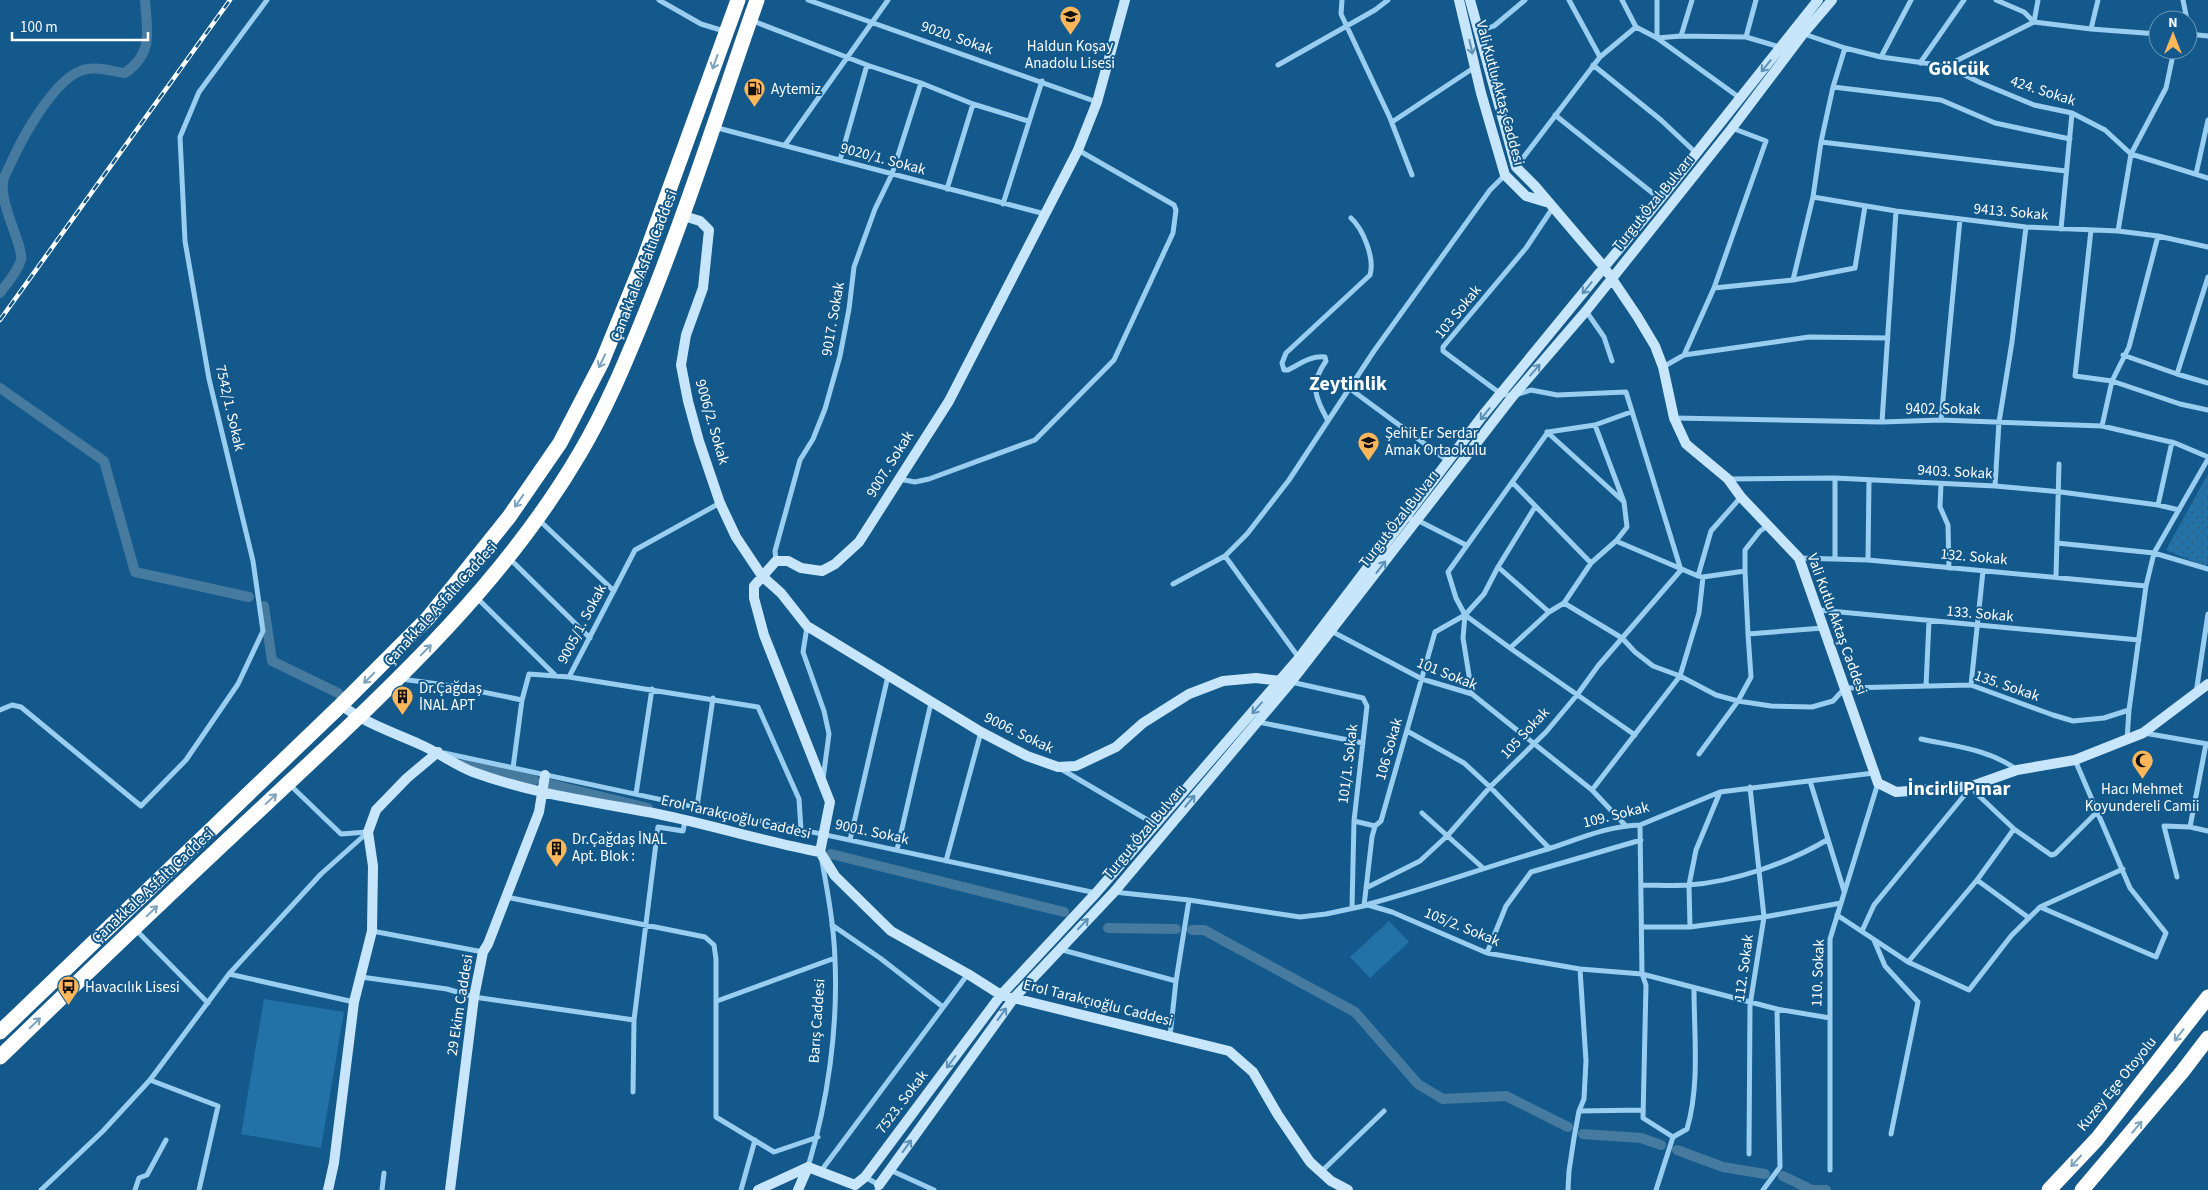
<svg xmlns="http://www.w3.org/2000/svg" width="2208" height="1190" viewBox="0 0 2208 1190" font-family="'Source Sans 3',sans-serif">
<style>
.grass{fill:url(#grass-dots)}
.garden{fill:#2272a8}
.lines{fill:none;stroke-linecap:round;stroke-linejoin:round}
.canal{stroke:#477a9f;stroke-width:10}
.street{stroke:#9acef0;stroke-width:5}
.secondary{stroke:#c8e6fb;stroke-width:10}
.highway{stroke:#fff;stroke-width:15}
.rail-casing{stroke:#fff;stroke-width:4.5}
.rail{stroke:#13598b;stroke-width:2.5;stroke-dasharray:8;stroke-linecap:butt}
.oneway{stroke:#5b91b8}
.oneway2{stroke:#7da4bf}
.labels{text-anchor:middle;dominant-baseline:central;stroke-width:4;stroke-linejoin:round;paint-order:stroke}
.street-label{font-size:15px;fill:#fff;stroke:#13598b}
.poi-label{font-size:15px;fill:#fff;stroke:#13598b;text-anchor:start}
.district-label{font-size:20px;font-weight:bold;fill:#fff;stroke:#13598b}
</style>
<defs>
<pattern id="grass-dots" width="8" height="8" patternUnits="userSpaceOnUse" patternTransform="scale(1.25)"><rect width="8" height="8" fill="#2272a8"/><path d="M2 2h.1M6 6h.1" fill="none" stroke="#3b5b71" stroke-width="1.8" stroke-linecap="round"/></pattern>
</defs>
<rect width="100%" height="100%" fill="#13598b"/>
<path class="grass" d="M2208,474v88l-2,5 -40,-17z"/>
<path class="garden" d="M1389,921l20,21 -39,36 -20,-21z
M264,999l80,13 -23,136 -80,-14z"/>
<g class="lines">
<path class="canal" d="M0,293c7,-10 17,-20 21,-33 3,-13 -21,-54 -18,-77 0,-6 5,-13 7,-18 12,-27 42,-82 70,-94 13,-6 30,0 45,2 29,-20 22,-42 20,-73
M0,388l104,73 31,111 114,25
M264,606l8,55 66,32
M465,763l69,17
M550,784l98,24
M831,854l233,58
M1108,928l68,1
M1192,930h12l151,82 63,72 25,15 63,-3 62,31
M1583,1134l58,4 20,7
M1677,1150l46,17 42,7
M1783,1176l29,14h14"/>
<path class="street" d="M659,0l42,24 23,7
M808,0l289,102
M1342,0l-1,14 49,104 22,57
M1569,0l31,57
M1622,0l14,27
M1657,0v38l24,-2 65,1 34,10
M1996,0l28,12 10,10
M2183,0l4,20
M753,21l114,44 54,18 52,21 55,17
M2034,22l4,-22
M2188,22l3,12
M2091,29l7,-29
M1479,31l15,-5 31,-26
M1804,34l41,14 36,9 65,9 35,17 53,22 38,8 33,17 26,24 77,24
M2188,34l20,2
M1681,36l11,-36
M1746,37l10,-37
M1881,57l30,-57
M1920,63l44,-63
M1278,65l97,-55 13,-10
M1593,65l68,55 35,33
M1946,66l88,-44 57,7 67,5
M1833,87l108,13 54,23 75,16
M1555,115l105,84
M1392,122l83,-55
M714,127l331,87
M1821,142l245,29
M785,145l103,-145
M840,160l27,-95
M1516,167l84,-110 36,-30 21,11 83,60
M2196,174l12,-54
M947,189l26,-85
M1813,197l83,14 130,16 92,4 40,5 50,11
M1003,204l39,-123
M1552,209l-26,39 -78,93 -5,6v4l58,43 12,2 18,-6 26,5 69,-3 55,178
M2061,229l11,-116
M2091,230l-16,146 37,5 68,23 28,6
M2118,231l13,-77 35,-66 8,-38
M1793,280l62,-12 10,-62
M1714,288l79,-8 20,-83 8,-55 12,-55 12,-39
M1586,311l18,26 8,24
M1684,355l30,-67 52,-147 -34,-13
M2123,355l54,19 31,9
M1663,367l21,-12 125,-18 79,1
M2177,374l31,-97
M1349,388l99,73
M1631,412l-36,13 -47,7 -100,140 8,26 9,17 45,33 39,-36 15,-9 27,-40 25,-22 82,35
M1674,418l208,4 59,-2 161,6 73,17 33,14
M1941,420l19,-201
M1328,421c-13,-25 -19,-36 -2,-60l-1,-4c-13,-2 -25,7 -37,13h-4l-2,-7 4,-10 84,-78c5,-17 -7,-46 -19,-57
M1882,422l14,-211
M1595,425l29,77 3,25 -11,14
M2102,426l10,-45 17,-34 29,-111
M1547,432l76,69
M1835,478v80
M899,479l16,3 14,-3 106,-39 79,-80 59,-127 3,-23 -2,-5 -96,-55
M1729,479l106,-1 160,8 66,6 97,13 21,5
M1512,482l79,81
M1941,484l-1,23 8,18 1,43
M1995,486l4,-64 13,-80 14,-115
M2158,505l14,-63
M1406,518l11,2 49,25
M539,520l75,71
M2057,543l97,10 54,16
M1225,556l74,102
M509,558l81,80
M1799,558l69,2 278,26
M1868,560l1,-80
M776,561l-1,-10 25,-91 13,-21 12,-30 15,-53 9,-47 5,-42 21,-58 17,-35 29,-91
M1498,567l51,45
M1745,571v-21l15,-19 9,-6
M2056,576l3,-112
M1703,577l42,-6 3,63 75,-6
M1173,584l52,-28 22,-22 42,-54 85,-129 116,-161 15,-15
M477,598l78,77
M1564,603l58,35 13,14 18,14 27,10 36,19 22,6 33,5 41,1 21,-6 12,-13 126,-3 82,30 20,6 31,-3 25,-8
M1819,610l320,30
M807,627l-4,25 21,59 5,23 -6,45
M1331,631l91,48 50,15 120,96
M1510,648l125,87
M569,677l66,-127 85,-47
M401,679l52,7 69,14
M1291,682l72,16 4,8 -13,115 -2,87
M1971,685l12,-114
M1926,686l3,-65
M2196,693l12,-79
M1472,694l-9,-56 2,-23 19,-21 14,-27 37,-60
M0,710l12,-5 9,2 120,99 45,-46 52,-76 25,-53 -10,-70 -44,-182 -24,-138 -5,-104 19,-45 68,-92
M1258,722l105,21
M1407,731l57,32 26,24 59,61
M2144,733l64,11
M1921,739c32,7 69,10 96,31
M2127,740l2,-30 17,-124 8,-33 54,-94
M444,753l652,140
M1699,754l39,-53 13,-24 -3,-43
M513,768l9,-68 7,-26 40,3 189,30 41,92 2,31
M1061,769l95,56
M1810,781l34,110
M289,784l52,50 26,-2
M636,794l16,-105
M697,807l16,-109
M1422,813l61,55
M1354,821l21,5
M1640,825l2,149 4,11 -3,133 30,19
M1626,826l-34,-36 88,-114 19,-63 4,-36 -5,-1 13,-45 30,-34
M2190,827l16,-83
M850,840l38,-164
M897,850l34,-147
M946,861l35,-129
M2177,877l-13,-51 26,1 18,4
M1977,880l52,38
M1642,885c15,0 31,1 46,0 46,-3 100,-22 139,-45
M1366,888l54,-27 28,-26 42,-48 56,-55 31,-37 21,-29 83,-96
M1114,892l75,8 111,17 26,-3 42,-9 24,7 95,41 93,16 62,5 135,35 53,9
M506,897l199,40 9,8 2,14v158l58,35 44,-15
M1369,904c60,-16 119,-38 179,-55 31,-10 59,-23 92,-24l80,-33 154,-19
M1364,906l8,-69 3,-11 6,-5 54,-189 30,-17
M2040,907l116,50 10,-24 -36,-45 -55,-128
M1837,915l71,47 61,28 42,-54 29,-29 83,-38
M832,925l48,33 63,49
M1643,927h47l74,-10 77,-14
M1690,927l-1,-42 7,-35 24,-58
M135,929l73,74
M372,931l111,21
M1862,931l12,-26 98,-119 4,7 38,36 37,26 4,-1 43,-43
M1874,940l11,26 33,36 -27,132
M1059,949l117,32
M1487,953l19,-47 25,-34 110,-32
M1908,962l69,-82 37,-51
M229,974l125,28
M361,977l86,12 27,8 160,23
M717,1001l118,-43
M1170,1036l6,-55 13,-81
M150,1080l68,26 -19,84
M633,1092l1,-72 24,-193 25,4 2,-10
M1579,1111l64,-1
M1673,1137l14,-8c13,-44 7,-94 7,-140
M1749,1154l1,-149 14,-88 -14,-130
M808,1167c20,-66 30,-139 27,-207 -1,-33 -7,-66 -13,-99
M890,1170l44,20
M1830,1170v-231l48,-156
M821,1171l147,-197
M1321,1172l63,-61
M865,1177l14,8 -2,5
M41,1190l62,-59 47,-51 79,-106 92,-100 47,-42
M135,1190l4,-12 8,-3 19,-35
M382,1190l2,-17
M741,1190l14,-50
M1568,1190l1,-19 5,-33 5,-27 5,-12 2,-38 -6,-92
M1656,1190l17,-53
M1763,1190l17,-23 -3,-158"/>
<path class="secondary" d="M1459,0l22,93 24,82 21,21 20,6
M1470,0l46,167 19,19 69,81 33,49 18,30 8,21 11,51 12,26 42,35 13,18 58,61 79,225 18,9 76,-6 45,-16 58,-10 68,-27 65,-49
M684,216l16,5 9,9 -6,58 -17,47 -5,30 7,36 11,40 21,62 16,34 26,39 19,17 26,33 174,106 46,24 31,11 18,-1 40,-19 27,-24 46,-29 34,-13 33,-3 25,3
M341,705c24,18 51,27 78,39 19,8 36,21 54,28 60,22 122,30 185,42 54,11 108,28 162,38l15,24 56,55 77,43 33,21 228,56 24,21 25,43 32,47 21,19 17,9
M820,852l10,-50 -66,-167 -10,-37v-12l22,-25h12l13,7 21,3 13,-7 24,-22 90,-141 129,-251 19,-48 28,-102
M808,1167l47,18 10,-8 136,-182 95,-102 203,-235 184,-243 177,-216 158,-199
M879,1185l135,-187 100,-106 177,-210 222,-286 73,-85 146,-183 71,-94 29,-34
M328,1190l6,-27 20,-161 18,-71 1,-65 -5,-34 8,-22 31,-32 31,-26
M450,1190l24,-193 9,-45 5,-8 51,-132 6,-37
M758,1190l50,-23
M798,1190l10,-23"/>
<path class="highway" d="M0,1032l341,-327 87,-87 81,-101 51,-74 42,-81 42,-103 94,-259
M0,1057c88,-85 176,-169 266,-253 114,-107 234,-214 314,-351 26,-44 46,-92 65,-139 42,-103 75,-209 112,-314
M2049,1190l48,-51 111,-142
M2082,1190l100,-118 26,-34"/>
<defs>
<path id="rail" d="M0,320l230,-320"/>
</defs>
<use href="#rail" class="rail-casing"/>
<use href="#rail" class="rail"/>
</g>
<defs><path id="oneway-shaft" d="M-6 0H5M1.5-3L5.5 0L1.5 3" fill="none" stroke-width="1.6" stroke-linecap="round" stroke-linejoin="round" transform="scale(1.25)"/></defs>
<g class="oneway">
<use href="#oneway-shaft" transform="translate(1471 47) rotate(77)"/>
<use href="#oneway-shaft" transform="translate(1766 66) rotate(129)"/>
<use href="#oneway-shaft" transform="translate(1587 288) rotate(129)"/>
<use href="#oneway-shaft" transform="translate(1535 370) rotate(-49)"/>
<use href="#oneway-shaft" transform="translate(1485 414) rotate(129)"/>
<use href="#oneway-shaft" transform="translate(1381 567) rotate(-52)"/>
<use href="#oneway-shaft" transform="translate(1257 708) rotate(131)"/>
<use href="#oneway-shaft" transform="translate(1190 801) rotate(-50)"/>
<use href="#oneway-shaft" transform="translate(1083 924) rotate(-46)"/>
<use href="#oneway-shaft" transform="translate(1002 1014) rotate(-54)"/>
<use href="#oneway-shaft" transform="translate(951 1062) rotate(127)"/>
<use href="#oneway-shaft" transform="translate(907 1146) rotate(-54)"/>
</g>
<g class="oneway2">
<use href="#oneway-shaft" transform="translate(715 62) rotate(110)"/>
<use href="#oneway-shaft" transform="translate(602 361) rotate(115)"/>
<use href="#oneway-shaft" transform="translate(519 501) rotate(125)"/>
<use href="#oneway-shaft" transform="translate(426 650) rotate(-45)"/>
<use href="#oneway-shaft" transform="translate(369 678) rotate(135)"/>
<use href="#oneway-shaft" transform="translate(271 799) rotate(-43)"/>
<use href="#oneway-shaft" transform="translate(152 911) rotate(-44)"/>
<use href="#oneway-shaft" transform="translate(35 1023) rotate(-44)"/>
<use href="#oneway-shaft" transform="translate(2179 1035) rotate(128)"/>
<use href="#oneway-shaft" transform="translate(2137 1127) rotate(-50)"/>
<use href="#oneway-shaft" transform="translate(2076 1161) rotate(133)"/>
</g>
<defs>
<symbol id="school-pin" viewBox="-11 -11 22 30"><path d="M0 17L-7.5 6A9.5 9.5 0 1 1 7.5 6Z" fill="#ffb75a" stroke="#13598b"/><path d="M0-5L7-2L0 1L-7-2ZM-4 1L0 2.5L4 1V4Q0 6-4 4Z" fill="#111"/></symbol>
<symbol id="fuel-pin" viewBox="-11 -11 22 30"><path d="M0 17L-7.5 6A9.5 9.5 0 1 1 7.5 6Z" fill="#ffb75a" stroke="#13598b"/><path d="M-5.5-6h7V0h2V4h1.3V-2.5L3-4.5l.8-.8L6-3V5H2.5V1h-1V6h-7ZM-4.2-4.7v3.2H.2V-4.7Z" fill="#111"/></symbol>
<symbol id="building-pin" viewBox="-11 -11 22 30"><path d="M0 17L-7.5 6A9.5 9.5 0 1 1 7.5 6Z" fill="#ffb75a" stroke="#13598b"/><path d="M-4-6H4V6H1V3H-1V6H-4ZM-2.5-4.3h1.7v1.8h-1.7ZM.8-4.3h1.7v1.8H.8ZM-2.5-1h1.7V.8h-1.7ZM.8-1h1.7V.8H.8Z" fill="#111"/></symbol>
<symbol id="mosque-pin" viewBox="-11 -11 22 30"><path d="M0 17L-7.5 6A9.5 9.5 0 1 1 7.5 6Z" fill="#ffb75a" stroke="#13598b"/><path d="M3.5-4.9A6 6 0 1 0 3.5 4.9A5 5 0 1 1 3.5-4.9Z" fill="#111"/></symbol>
<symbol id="bus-pin" viewBox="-11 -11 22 30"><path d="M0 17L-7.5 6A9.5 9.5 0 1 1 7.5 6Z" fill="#ffb75a" stroke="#13598b"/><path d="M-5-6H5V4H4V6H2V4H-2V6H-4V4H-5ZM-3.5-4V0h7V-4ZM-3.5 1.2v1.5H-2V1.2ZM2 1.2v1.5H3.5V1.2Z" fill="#111"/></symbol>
</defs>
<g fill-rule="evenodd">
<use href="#school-pin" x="1058" y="4" width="25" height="34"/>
<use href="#fuel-pin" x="742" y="76" width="25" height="34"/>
<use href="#school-pin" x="1356" y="430" width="25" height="34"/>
<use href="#building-pin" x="390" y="684" width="25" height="34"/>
<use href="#mosque-pin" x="2130" y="748" width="25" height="34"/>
<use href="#building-pin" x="544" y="836" width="25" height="34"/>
<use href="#bus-pin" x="56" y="974" width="25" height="34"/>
</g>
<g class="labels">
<g class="street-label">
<text transform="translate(957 38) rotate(19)">9020. Sokak</text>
<text transform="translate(2043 91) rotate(18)">424. Sokak</text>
<text transform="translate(1500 93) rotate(75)">Vali Kutlu Aktaş Caddesi</text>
<text transform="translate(883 159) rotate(15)">9020/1. Sokak</text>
<text transform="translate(1653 203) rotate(-51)">Turgut Özal Bulvarı</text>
<text transform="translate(2011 212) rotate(5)">9413. Sokak</text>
<text transform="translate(644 266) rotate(-69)">Çanakkale Asfaltı Caddesi</text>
<text transform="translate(1458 312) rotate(-51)">103 Sokak</text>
<text transform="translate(833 319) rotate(-80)">9017. Sokak</text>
<text transform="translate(230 408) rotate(77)">7542/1. Sokak</text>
<text x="1943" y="409">9402. Sokak</text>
<text transform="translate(712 422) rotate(74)">9006/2. Sokak</text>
<text transform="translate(890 464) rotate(-58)">9007. Sokak</text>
<text transform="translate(1955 472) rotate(3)">9403. Sokak</text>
<text transform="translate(1399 519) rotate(-52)">Turgut Özal Bulvarı</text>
<text transform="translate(1974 557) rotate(5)">132. Sokak</text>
<text transform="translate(441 604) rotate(-48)">Çanakkale Asfaltı Caddesi</text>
<text transform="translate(1980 614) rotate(5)">133. Sokak</text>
<text transform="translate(582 624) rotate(-62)">9005/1. Sokak</text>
<text transform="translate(1837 624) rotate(70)">Vali Kutlu Aktaş Caddesi</text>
<text transform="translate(1447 674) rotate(22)">101 Sokak</text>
<text transform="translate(2007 686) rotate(19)">135. Sokak</text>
<text transform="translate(1019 733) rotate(26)">9006. Sokak</text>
<text transform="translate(1525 733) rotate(-47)">105 Sokak</text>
<text transform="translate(1389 749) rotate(-74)">106 Sokak</text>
<text transform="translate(1348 764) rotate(-83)">101/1. Sokak</text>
<text transform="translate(1616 815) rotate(-14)">109. Sokak</text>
<text transform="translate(736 817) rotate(13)">Erol Tarakçıoğlu Caddesi</text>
<text transform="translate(872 832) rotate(12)">9001. Sokak</text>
<text transform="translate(1144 832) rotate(-50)">Turgut Özal Bulvarı</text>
<text transform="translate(153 886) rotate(-43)">Çanakkale Asfaltı Caddesi</text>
<text transform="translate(1462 927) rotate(22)">105/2. Sokak</text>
<text transform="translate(1744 968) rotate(-82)">112. Sokak</text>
<text transform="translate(1818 973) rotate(-88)">110. Sokak</text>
<text transform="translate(1098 1003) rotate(14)">Erol Tarakçıoğlu Caddesi</text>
<text transform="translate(460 1005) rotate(-81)">29 Ekim Caddesi</text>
<text transform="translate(817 1021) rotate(-86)">Barış Caddesi</text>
<text transform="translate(2117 1084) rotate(-51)">Kuzey Ege Otoyolu</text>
<text transform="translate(902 1102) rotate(-53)">7523. Sokak</text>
</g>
<g class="poi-label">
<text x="1070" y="46" text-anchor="middle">Haldun Koşay<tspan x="1070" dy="17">Anadolu Lisesi</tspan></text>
<text x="771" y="89">Aytemiz</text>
<text x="1385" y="433">Şehit Er Serdar<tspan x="1385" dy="17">Amak Ortaokulu</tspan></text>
<text x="419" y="688">Dr.Çağdaş<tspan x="419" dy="17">İNAL APT</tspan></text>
<text x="2142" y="789" text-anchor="middle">Hacı Mehmet<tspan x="2142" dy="17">Koyundereli Camii</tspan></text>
<text x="572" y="839">Dr.Çağdaş İNAL<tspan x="572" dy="17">Apt. Blok :</tspan></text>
<text x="85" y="987">Havacılık Lisesi</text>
</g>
<g class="district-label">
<text x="1959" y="69">Gölcük</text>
<text x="1348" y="384">Zeytinlik</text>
<text x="1959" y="789">İncirli Pınar</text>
</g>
</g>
<g transform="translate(2173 35)"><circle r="24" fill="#13598b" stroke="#719bb9"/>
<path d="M0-4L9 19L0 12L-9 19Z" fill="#ffb75a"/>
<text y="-8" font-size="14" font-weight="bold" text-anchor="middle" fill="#ffffff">N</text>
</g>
<path d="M12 32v8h136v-8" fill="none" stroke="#ffffff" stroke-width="2.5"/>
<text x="20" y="32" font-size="15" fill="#ffffff" stroke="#13598b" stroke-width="4" paint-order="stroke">100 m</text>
</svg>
